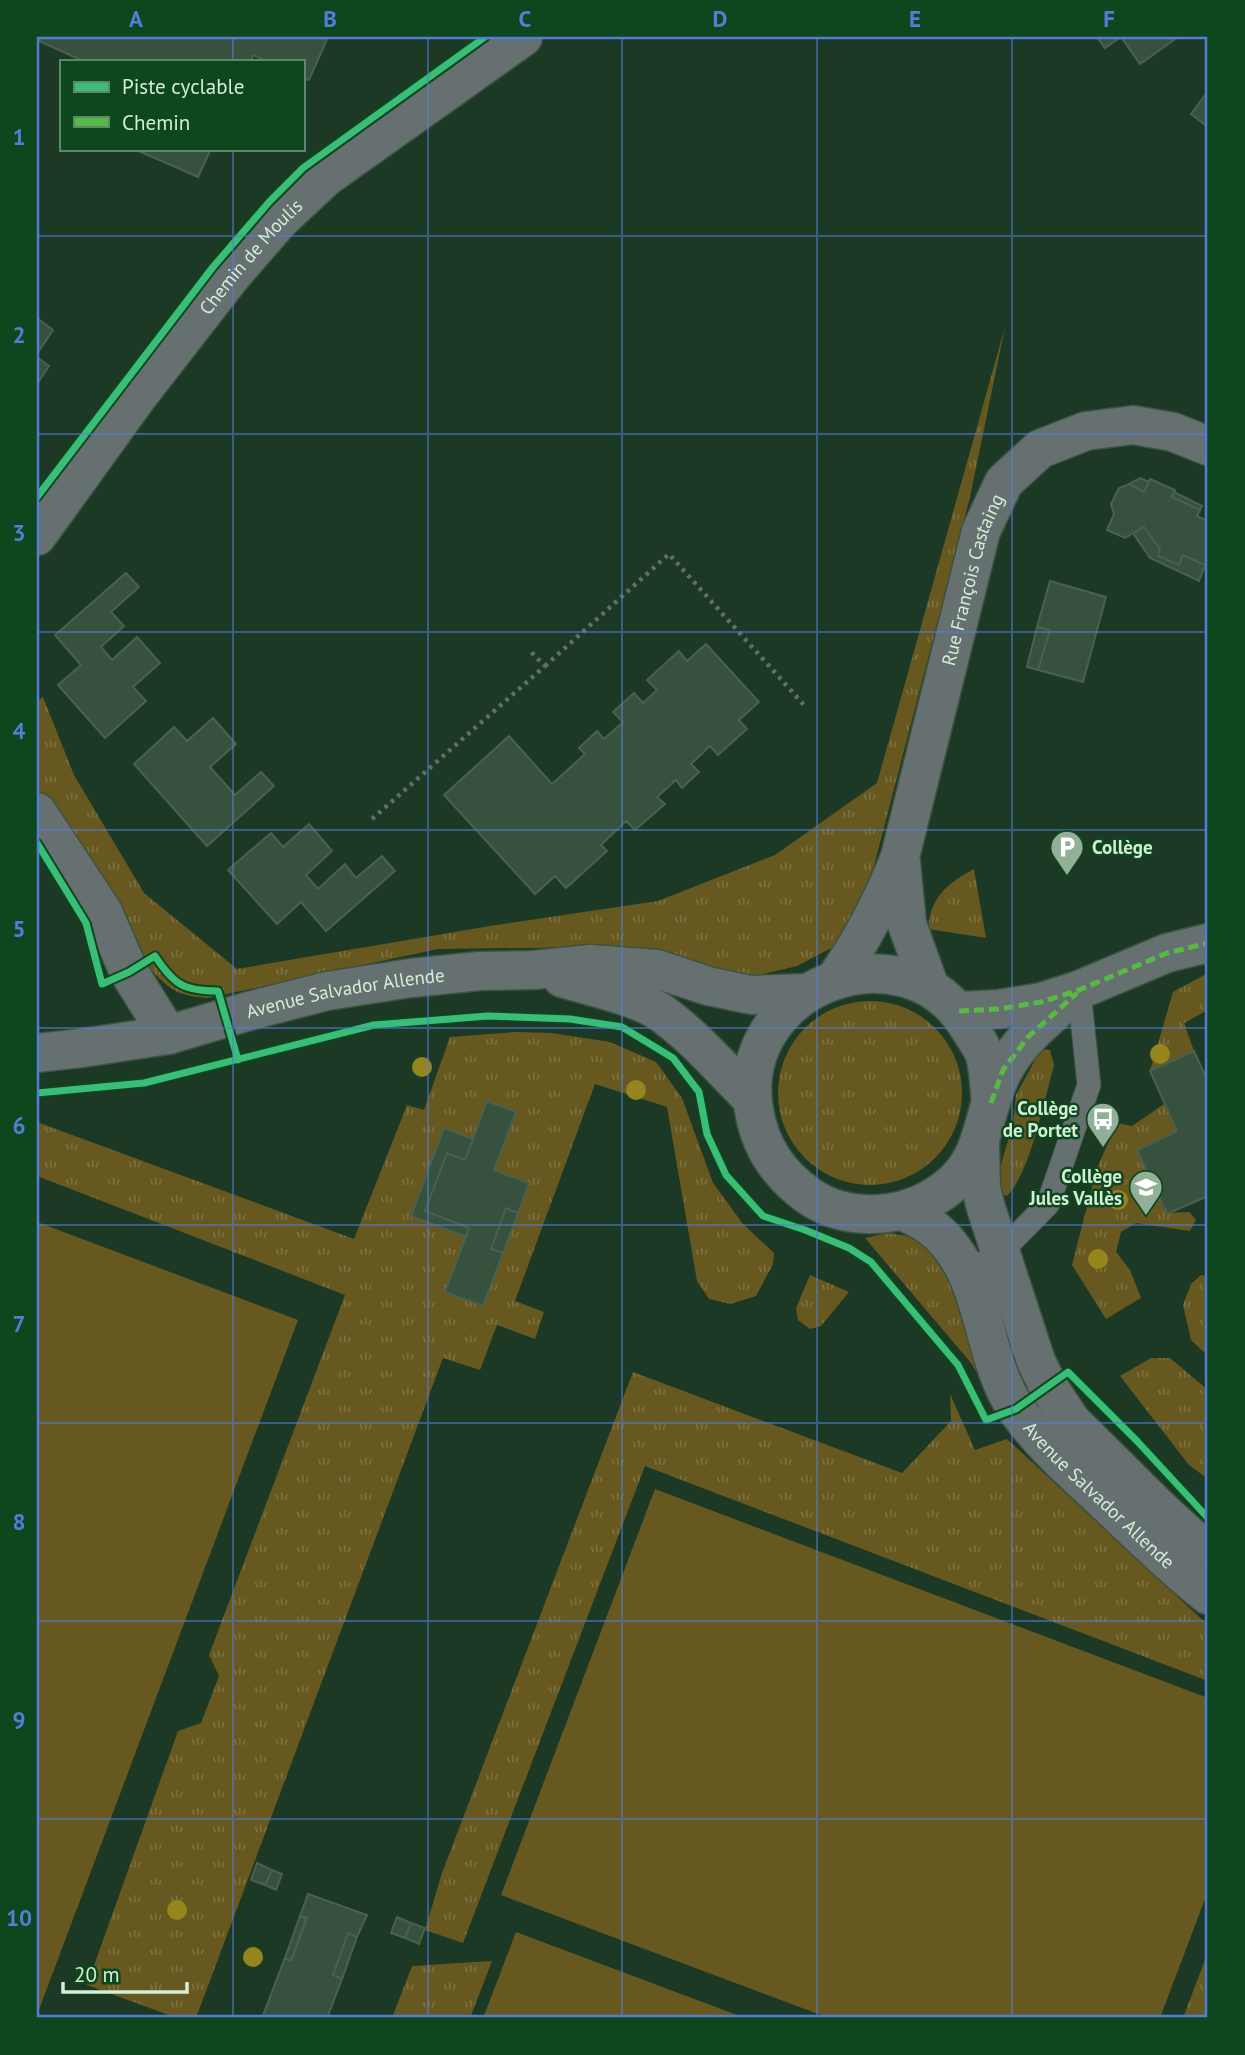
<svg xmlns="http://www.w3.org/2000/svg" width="1245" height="2055" viewBox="0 0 1245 2055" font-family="'PT Sans',sans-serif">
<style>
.grass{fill:url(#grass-tufts)}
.pitch{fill:#675820}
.building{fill:#36523e;stroke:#49614e;stroke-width:2}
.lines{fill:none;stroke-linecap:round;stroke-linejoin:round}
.service-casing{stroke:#3b5341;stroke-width:25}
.minor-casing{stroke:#3b5341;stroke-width:41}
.path{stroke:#626e6b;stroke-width:4.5;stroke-dasharray:3.5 5;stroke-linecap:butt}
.service{stroke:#667070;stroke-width:23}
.minor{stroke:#667070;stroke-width:38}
.quiet{stroke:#58b947;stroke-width:5;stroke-dasharray:10 5;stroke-linecap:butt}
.cycleway-casing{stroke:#0e461e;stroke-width:11}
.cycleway{stroke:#3abd76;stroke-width:7}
.tree{fill:#94851c}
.grid{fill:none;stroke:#537ed7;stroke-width:2;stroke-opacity:0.55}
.labels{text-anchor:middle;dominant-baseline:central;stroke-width:5;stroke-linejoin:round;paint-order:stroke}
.street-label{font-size:19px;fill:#d2eed5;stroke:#0e461e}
.poi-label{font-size:19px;font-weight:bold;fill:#d2eed5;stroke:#0e461e;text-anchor:end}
.neatline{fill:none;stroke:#537ed7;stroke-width:2.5}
.grid-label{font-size:23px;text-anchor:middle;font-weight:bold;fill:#537ed7}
</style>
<defs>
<pattern id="grass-tufts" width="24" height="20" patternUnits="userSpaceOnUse" patternTransform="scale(1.75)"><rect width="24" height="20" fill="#675820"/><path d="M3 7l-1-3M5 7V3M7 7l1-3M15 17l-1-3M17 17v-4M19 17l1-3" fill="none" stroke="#7c7040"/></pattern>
</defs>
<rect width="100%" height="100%" fill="#1b3924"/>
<path class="grass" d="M1005,327l-35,170 -96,369 -33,77 -44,23 -42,10 -157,-29 -160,2 -230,49c-30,-2 -38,-8 -58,-29l-113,-179v-89l6,-4 31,78 70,118 93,76 259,-44 162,-24 117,-46 102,-72z
M974,869l12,69 -58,-9c2,-31 19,-46 46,-60z
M1208,973v37l-24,13 10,28 -44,20 23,-79z
M778 1093a92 92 0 1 1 184 0a92 92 0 1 1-184 0Z
M515,1032l37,1 58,9 46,20 26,36 31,85 30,41 31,29 -1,11 -17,32 -25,8 -22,-5 -12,-18 -30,-174 -72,-23 -80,217 29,11 -9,27 -38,-14 -17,45 -37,-12 -247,660h-19l-90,-33 91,-254 23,-8 18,-47 -10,-21 136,-360 -308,-119v-54l317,117 53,-134 17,5 26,-73z
M1041,1049l9,1 4,15c-9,32 -24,109 -47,131l-11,-5 7,-34 10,-33 3,-29z
M1164,1104l13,27 -40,20 30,62 22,-1 7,8 -6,11 -54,-8 -15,9 -5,20 14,18 11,28 -35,21 -34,-54 25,-97 20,-45 15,3z
M888,1233c15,2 33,4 45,16 23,22 46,111 57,145l-19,-31 -106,-125z
M810,1275l39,17 -28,34 -11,3 -12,-9 -2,-12z
M1201,1275l7,1v80l-17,-16 -8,-35 8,-21z
M1151,1358h19l38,32v53l-3,12 3,24 -19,-14 -69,-89z
M633,1372l269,101 49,-52 -1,-27 25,56 32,-11 201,186v56l-563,-215 -182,477 -38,-13 17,-57z
M1208,1952v66h-25z
M492,1961l-22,57h-78l20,-52z"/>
<path class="pitch" d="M37,1222l261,98 -261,695z
M655,1489l553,209v193l-48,127h-331l-328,-123z
M516,1932l229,86h-262z"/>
<path class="building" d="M37,37h291l-19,43 -6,-2v-17h-37l-13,-6 -2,6h-168l-46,-21z
M1097,37h81l-38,27 -19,-27 -16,11z
M1208,91v36l-17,-13z
M134,149h77l-13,28z
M37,318l16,12 -16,24z
M37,357l12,9 -12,18z
M1140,478l9,4 -5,10 -15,-8z
M1150,479l25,11 -3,7 28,13 -3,6 11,5v38l-3,6 -22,-10 -4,10 -21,-9 2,-7 -16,-22 -19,11 -18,-8 7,-16 -3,-10 8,-16 10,-4 15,8z
M1174,492l28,14 -2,4 -28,-13z
M1144,527l16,22 -2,7 21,9 4,-10 22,10 -6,16 -49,-23 -17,-25z
M126,573l13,14 -28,25 13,14 -23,21 11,13 25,-23 23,26 -27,24 13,14 -41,37 -47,-53 23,-20 -26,-30z
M1050,581l56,16 -23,85 -45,-12 12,-40 -13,-3z
M1037,627l13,3 -12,40 -11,-3z
M706,644l53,58 -20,18 8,9 -29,26 -8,-9 -19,18 8,8 -17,16 -6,-8 -19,17 8,7 -30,26 -9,-9 -25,24 6,6 -41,37 -11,-12 -20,18 -91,-99 65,-59 43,48 33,-30 -6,-6 18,-17 7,8 19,-17 -10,-10 21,-19 9,10 14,-13 -10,-10 32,-29 8,10z
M213,718l23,26 -26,23 25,28 26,-23 13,14 -67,60 -73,-82 40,-37 13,14z
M309,824l23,27 -26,24 12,14 27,-25 11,14 26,-22 13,15 -69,60 -25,-29 -24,22 -49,-54 43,-37 12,14z
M1194,1051l14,31v114l-41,18 -30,-64 40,-19 -27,-60z
M487,1101l29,11 -22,58 35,13 -11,30 -12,-5 -15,41 12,4 -20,53 -38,-14 24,-64 -44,-17 22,-58 18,7z
M444,1128l29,11 -8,21 -18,-7 -22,58 44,17 -3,9 -55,-21z
M506,1208l12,5 -15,40 -12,-4z
M257,1863l15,7 -7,15 -14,-5z
M272,1870l10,4 -6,16 -11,-5z
M308,1894l59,21 -10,22 -9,-4 -15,42 9,4 -15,39h-65l23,-60 6,3 16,-43 -7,-2z
M300,1916l6,3 -15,42 -6,-3z
M397,1917l14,6 -6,15 -14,-5z
M411,1923l14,5 -6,16 -14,-6z
M348,1933l9,4 -15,42 -9,-4z"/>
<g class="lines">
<defs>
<path id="service" d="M968,1272l33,-20 47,-48 41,-119 -10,-95"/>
<g id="minor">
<path id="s1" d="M37,536l101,-140 94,-121 47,-54 47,-44 197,-140"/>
<path d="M37,812l66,100 26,60 39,63"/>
<path d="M901,862l6,62 23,64"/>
<path d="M562,978c27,8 76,19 98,34 34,24 62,57 91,86"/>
<path id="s2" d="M836,978c27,-39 47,-78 64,-121l81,-326 23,-49 36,-33 46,-18 47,-6 40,7 35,14"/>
<path d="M959,1011l40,-2 42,-7 38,-12 88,-37 41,-10"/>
<path id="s3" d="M37,1053l45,-5 86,-13 81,-24 78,-20 84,-13 69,-7 54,-1 57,-6 66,5 51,17 43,9 55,-2"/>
<path d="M991,1103c-2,-16 -2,-33 -6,-47 -3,-10 -11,-20 -16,-28 -64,-108 -236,-41 -215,82 6,37 24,64 55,86 36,25 88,23 125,1 56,-33 44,-79 69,-126 17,-33 50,-57 76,-81"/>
<path d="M980,1145l1,43 5,20 50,153 12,25 23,35 89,88 48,44"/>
<path id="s4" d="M902,1211c9,4 20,9 28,15 59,44 48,128 87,184 25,35 57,63 88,92 34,32 67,65 103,93"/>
</g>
</defs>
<use href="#service" class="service-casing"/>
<use href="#minor" class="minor-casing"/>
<path class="path" d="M545,666l124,-112 135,151
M372,819l173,-153 -14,-14"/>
<use href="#service" class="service"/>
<use href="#minor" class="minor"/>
<path class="quiet" d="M959,1011l40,-2 42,-7 38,-12 88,-37 41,-10
M991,1103l12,-33 25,-33 49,-44"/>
<defs>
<path id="cycleway" d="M37,497l176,-230 57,-66 33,-33 182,-131
M37,843l49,80 16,61 27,-12 26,-16c19,29 29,35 63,35l20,69
M37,1093l107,-10 230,-58 114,-9 82,3 52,8 51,31 26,34 8,42 19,41 37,41 42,14 44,18 22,14 87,103 28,55 30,-11 52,-37 69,69 71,77"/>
</defs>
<use href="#cycleway" class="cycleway-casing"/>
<use href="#cycleway" class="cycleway"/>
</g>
<g class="tree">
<circle cx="1160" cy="1054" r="10"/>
<circle cx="422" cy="1067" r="10"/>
<circle cx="636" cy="1090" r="10"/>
<circle cx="1118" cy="1200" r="10"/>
<circle cx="1098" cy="1259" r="10"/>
<circle cx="177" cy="1910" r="10"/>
<circle cx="253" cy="1957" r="10"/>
</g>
<path class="grid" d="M233,37v24M428,37v1981M622,37v1981M817,37v1981M1012,37v1981M233,149v1869M37,236h1171M37,434h1171M37,632h1171M37,830h1171M37,1028h1171M37,1225h1171M37,1423h1171M37,1621h1171M37,1819h1171"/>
<defs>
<symbol id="parking-pin" viewBox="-11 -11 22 30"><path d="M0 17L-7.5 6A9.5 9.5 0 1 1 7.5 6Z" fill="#92af97" stroke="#0e461e"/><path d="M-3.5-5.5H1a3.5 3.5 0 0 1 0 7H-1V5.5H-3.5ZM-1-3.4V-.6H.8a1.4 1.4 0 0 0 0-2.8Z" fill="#fff"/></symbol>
<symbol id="bus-pin" viewBox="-11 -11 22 30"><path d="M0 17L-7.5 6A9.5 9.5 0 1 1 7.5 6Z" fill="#92af97" stroke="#0e461e"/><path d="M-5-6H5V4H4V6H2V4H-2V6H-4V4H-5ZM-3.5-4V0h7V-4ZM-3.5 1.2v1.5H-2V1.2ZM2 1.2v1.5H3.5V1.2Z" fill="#fff"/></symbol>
<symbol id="school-pin" viewBox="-11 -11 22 30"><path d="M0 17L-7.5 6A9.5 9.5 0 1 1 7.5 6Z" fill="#92af97" stroke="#0e461e"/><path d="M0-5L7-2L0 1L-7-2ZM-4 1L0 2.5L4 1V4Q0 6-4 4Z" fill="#fff"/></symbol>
</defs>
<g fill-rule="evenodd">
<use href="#parking-pin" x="1048" y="828" width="38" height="52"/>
<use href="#bus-pin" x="1084" y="1100" width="38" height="52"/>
<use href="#school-pin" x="1127" y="1168" width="38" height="52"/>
</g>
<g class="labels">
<g class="street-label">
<text stroke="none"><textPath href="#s1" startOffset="352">Chemin de Moulis</textPath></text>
<text stroke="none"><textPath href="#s2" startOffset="424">Rue François Castaing</textPath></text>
<text stroke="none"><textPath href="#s3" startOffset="315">Avenue Salvador Allende</textPath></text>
<text stroke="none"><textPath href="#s4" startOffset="357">Avenue Salvador Allende</textPath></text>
</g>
<g class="poi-label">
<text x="1092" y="847" text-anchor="start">Collège</text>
<text x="1078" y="1108">Collège<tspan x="1078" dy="22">de Portet</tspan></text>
<text x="1122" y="1176">Collège<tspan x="1122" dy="22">Jules Vallès</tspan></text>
</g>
</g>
<rect width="1245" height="2055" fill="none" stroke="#0e461e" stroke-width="77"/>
<rect x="60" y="60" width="245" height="91" fill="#0e461e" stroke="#5c8967" stroke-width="2"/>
<rect x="74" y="82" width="35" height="10" fill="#3abd76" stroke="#5c8967" stroke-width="2"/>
<text x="122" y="94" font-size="21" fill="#d2eed5">Piste cyclable</text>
<rect x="74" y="117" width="35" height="10" fill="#58b947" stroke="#5c8967" stroke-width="2"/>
<text x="122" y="130" font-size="21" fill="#d2eed5">Chemin</text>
<path d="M63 1982v10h124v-10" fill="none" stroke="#d2eed5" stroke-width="3.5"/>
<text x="74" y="1982" font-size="21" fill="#d2eed5" stroke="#0e461e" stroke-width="5" paint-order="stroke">20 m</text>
<rect x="38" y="38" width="1168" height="1978" class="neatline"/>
<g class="grid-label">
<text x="136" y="27">A</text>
<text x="330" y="27">B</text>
<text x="525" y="27">C</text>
<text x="720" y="27">D</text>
<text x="915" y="27">E</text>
<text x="1109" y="27">F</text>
<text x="19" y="145">1</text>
<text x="19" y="343">2</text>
<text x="19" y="541">3</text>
<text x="19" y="739">4</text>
<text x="19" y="937">5</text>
<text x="19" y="1134">6</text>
<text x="19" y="1332">7</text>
<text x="19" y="1530">8</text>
<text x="19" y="1728">9</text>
<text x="19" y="1926">10</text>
</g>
</svg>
